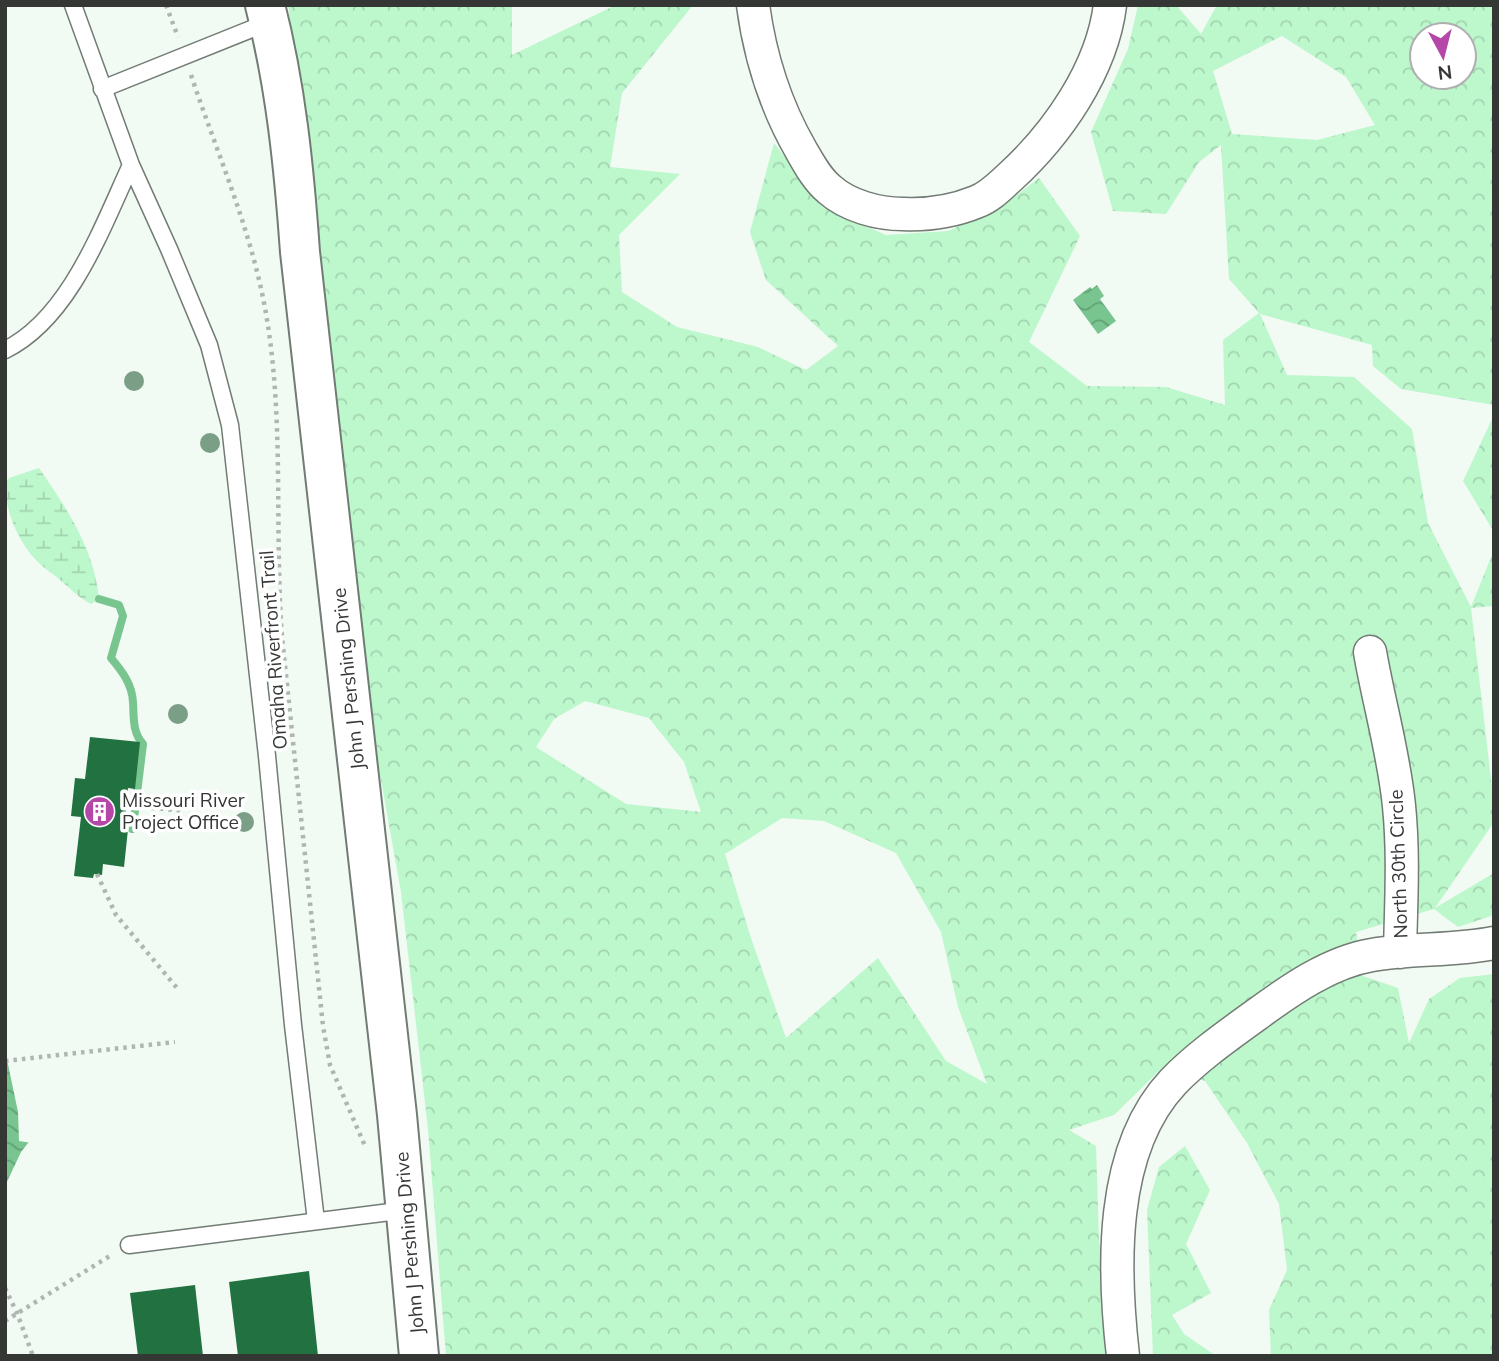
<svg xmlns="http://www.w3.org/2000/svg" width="1499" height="1361" viewBox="0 0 1499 1361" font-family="Mulish,sans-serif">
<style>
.forest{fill:url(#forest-crowns);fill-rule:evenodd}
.wetland{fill:url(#wetland-marsh)}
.water{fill:url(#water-waves)}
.pier{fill:#f1faf3}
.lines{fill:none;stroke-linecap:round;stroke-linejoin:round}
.stream{stroke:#78c58f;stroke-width:8}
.building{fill:#217240}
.service-casing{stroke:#727b74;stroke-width:19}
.minor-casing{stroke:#727b74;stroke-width:35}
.tertiary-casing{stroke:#727b74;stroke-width:42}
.path{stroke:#afb6b1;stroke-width:4.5;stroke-dasharray:3.5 5;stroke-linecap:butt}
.service{stroke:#fff;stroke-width:16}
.minor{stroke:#fff;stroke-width:32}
.tertiary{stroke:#fff;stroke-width:38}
.tree{fill:#7b9e87}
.labels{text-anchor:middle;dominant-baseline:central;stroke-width:7;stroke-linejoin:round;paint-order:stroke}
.street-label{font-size:19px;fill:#343734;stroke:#fff}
.poi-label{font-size:19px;fill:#343734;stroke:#fff;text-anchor:start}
</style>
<defs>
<pattern id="forest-crowns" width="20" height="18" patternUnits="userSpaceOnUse" patternTransform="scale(1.75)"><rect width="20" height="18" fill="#bdf7cc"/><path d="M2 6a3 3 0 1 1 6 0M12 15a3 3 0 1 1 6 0" fill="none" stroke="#a3d4b0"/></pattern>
<pattern id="wetland-marsh" width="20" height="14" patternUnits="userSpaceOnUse" patternTransform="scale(1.75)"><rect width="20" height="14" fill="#bdf7cc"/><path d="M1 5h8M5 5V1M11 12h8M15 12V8" fill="none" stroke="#a3d4b0"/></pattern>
<pattern id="water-waves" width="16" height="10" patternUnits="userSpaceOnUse" patternTransform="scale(1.75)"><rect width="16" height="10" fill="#78c58f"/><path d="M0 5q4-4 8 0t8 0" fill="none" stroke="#63a176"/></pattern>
</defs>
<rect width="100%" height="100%" fill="#f1faf3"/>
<path class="forest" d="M288,5h224v50l104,-50h77l-71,88 -12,74 70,7 -61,61 3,57 55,35 81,20 48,23 32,-24 -72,-66 -16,-48 24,-89 50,65 62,27 63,-4 69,-37 21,-16 41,58 -51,106 58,44 79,1 59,18 -2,-65 36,-27 -30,-34 -8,-134 -22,17 -33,52 -53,-3 -22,-79 37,-83 10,-44h38l25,29 16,-29h277v400l-93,-16 -28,-23 -1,-21 -112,-31 27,61 67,2 58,52 16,94 43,84 23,-57v56l-23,2 23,197v17l-59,86 59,-35v42l-36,12 -24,-18 -78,23 7,44 35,12 11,55 20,-44 31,-21 34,-4v382h-223l-2,-46 18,-40 -8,-66 -32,-61 -42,-62 -43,-13 -48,47 -45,15 27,16 3,96 30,114h-683l-18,-227 -27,-237 -31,-174 -60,-556zM1422,35h42v42h-42zM1282,36l64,41 29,48 -58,15 -85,-6 -19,-63zM585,701l64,17 35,44 17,50 -75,-8 -90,-57 18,-28zM782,818l42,3 72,32 45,79 17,75 29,77 -41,-23 -68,-103 -92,80 -35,-100 -26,-84z
M1494,415v117l-31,-51z
M1185,1146l25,44 -24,54 25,49 -39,22 12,19 32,22h-63l-6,-146 12,-43z"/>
<path class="wetland" d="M39,468c28,41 55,80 60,131l-8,5c-12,-6 -20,-15 -31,-24 -5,-5 -12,-9 -18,-14 -23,-21 -37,-53 -37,-84l4,-4z"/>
<path class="water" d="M1097,285l7,11 -4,3 16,22 -18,13 -25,-34 17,-13 2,2z
M5,914l27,224 -11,14 -16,34z"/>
<path class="pier" d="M5,911l4,3 26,220 -3,9 -13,-2 -1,-29 -13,-62z"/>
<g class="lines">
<path class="stream" d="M99,599l20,6 4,11 -12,42c11,13 21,26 22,44 1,14 -1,30 10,42l-7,57
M132,829l3,-18"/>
</g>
<path class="building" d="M90,737l50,5 -5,47 -7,-1 -3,32h4l-5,47 -21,-3 -1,11 -8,-1 -1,4 -19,-2 7,-59 -10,-1 4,-38 10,1z
M309,1271l9,85h-80l-9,-74z
M195,1285l8,71h-65l-8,-63z"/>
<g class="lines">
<defs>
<path id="service" d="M73,5l58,160 38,84 40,96 21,80 37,331 26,269 23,196
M102,89l167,-67
M5,350c65,-32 97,-123 126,-185
M129,1245l277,-35"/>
<path id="minor" d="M753,5c7,52 22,100 48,145 8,14 16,29 28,39 19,17 49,25 74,25 24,1 51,-3 73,-12 14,-5 24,-16 34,-25 47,-43 92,-107 100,-172
M1370,652c9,52 24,102 29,154 5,49 2,98 1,146
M1123,1356c-10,-87 -14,-206 50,-274 24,-25 54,-46 83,-67 34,-25 74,-53 116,-60 40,-7 82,-4 122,-12"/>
<path id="tertiary" d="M265,5c21,82 29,163 35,247l97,863 22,241"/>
</defs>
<use href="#service" class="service-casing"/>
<use href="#minor" class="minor-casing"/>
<use href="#tertiary" class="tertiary-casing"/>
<path class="path" d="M166,5l12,32
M191,75c26,78 59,152 74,233 20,109 9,219 17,329l41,389 7,39 35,81
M126,805l57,6
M97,874l19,41 61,73
M5,1061l170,-19
M5,1288l12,25 16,43
M5,1321l108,-67"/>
<use href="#service" class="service"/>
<use href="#minor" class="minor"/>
<use href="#tertiary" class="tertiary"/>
</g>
<g class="tree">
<circle cx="134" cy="381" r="10"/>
<circle cx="210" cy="443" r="10"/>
<circle cx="178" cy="714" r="10"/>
<circle cx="244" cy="822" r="10"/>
</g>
<defs>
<symbol id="building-disc" viewBox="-11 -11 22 22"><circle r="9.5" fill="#b447a7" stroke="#fff"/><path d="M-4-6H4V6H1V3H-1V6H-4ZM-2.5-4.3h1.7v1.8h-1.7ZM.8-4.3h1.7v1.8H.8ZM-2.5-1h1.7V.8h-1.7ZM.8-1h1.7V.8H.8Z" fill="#fff"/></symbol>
</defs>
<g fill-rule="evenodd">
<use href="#building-disc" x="82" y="794" width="35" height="35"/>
</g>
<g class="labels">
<g class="street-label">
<text transform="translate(273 650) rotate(-94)">Omaha Riverfront Trail</text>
<text transform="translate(348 679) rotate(-96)">John J Pershing Drive</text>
<text transform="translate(1398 864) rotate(-92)">North 30th Circle</text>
<text transform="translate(409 1243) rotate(-95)">John J Pershing Drive</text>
</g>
<g class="poi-label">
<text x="122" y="800">Missouri River<tspan x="122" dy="22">Project Office</tspan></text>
</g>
</g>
<rect width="1499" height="1361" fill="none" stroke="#343734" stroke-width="14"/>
<g transform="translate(1443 56) rotate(173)"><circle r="33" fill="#ffffff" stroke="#aeafae" stroke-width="2"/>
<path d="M0-5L12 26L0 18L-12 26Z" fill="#b447a7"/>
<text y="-10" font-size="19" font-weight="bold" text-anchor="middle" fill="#343734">N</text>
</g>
</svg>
